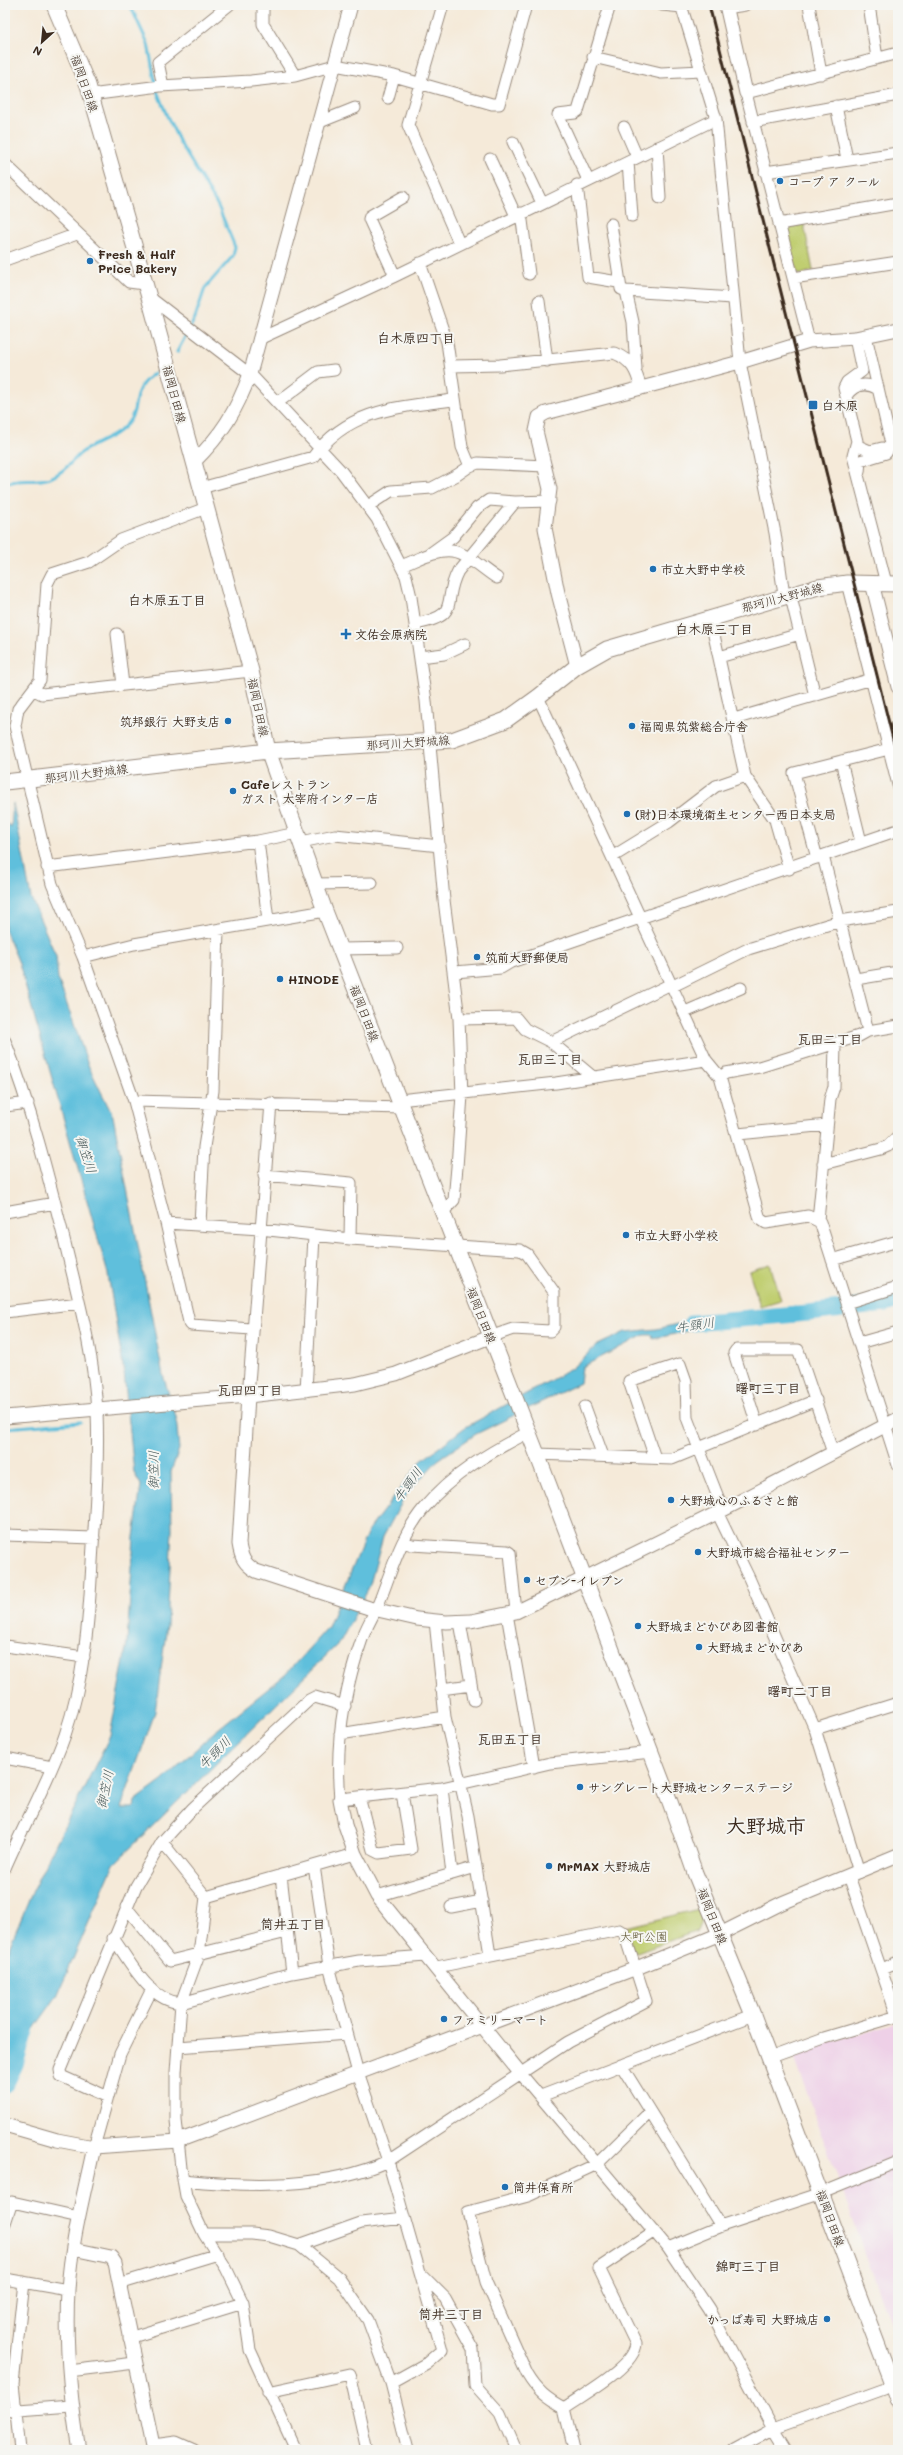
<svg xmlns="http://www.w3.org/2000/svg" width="903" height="2455" viewBox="0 0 903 2455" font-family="Mali,'Klee One',sans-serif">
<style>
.built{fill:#eed0e7}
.green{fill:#c0ce70;stroke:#7e7c47}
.water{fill:#5ebfdc;stroke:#4c747d}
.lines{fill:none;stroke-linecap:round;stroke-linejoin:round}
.stream{stroke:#5ebfdc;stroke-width:3}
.river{stroke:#5ebfdc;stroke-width:17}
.minor-casing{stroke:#988a7c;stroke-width:13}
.tertiary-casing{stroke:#988a7c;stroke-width:15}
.secondary-casing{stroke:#988a7c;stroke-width:17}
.minor{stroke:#fff;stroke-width:11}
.tertiary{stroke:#fff;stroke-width:13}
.secondary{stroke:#fff;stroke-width:15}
.rail{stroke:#3b2a1e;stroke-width:3}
.poi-dot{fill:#1f6fb2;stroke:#f6f6f2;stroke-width:1.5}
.labels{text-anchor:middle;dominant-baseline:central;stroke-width:4;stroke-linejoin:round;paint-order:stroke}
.street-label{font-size:12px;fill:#3b2a1e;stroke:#f6f6f2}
.poi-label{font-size:12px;font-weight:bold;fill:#3b2a1e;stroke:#f6f6f2;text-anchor:start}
.park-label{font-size:12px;fill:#5c5332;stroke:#f6f6f2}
.neighbourhood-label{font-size:13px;font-weight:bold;fill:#3b2a1e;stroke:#f6f6f2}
.water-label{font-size:13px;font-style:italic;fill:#465757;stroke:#f6f6f2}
.town-label{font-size:20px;font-weight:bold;fill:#3b2a1e;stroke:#f6f6f2}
</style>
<rect width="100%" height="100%" fill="#f6f6f2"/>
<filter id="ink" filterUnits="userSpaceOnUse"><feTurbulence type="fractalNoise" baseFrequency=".025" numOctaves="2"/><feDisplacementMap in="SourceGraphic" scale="8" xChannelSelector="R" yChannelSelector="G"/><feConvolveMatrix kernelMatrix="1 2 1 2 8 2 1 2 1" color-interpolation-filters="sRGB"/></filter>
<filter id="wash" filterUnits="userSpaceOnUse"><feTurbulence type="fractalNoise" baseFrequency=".012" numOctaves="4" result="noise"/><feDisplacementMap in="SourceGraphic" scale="16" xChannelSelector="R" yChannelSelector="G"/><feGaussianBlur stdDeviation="0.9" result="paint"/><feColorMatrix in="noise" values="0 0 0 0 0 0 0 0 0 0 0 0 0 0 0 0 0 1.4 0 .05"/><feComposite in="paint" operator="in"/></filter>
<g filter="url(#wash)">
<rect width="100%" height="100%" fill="#f5ead9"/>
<path class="built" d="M898,2022v321l-106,-290z"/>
<path class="green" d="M804,224l9,47 -15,4 -14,-47z
M770,1264l11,36 -21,6 -11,-35z
M699,1909l4,8 -6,14 -60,22 -4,-2 -7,-24z"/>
<path class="water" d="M13,803l18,95 25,58 2,23 31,88 24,49 50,259 13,42 3,32 -8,23 1,58 -5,95 -12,87 -34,96h13l1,-7 27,-20 51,-48 72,-58 43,-48 40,-96 52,-69 44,-34 107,-59 25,-23 29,-14 32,-3 36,-9h24l-25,10 -39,9 -1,-4h-8l-62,32 -2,16 -104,51 -38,26 -31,33 -24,44 -14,51 -29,54 -226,222 -57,132 -52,74v-113l32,-76 73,-145 17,-93 7,-106 7,-52 -7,-12 -10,-101 -16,-98 -89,-311 -14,-33v-110l6,8z"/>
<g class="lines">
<path class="stream" d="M130,5l18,39 9,47 10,25 13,27 38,63 17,41 -2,9 -28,32 -10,30 -18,34
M5,484c13,-6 31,-1 45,-6 13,-5 21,-16 31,-25 14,-11 34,-15 46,-29 15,-17 0,-33 28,-51
M5,1428l76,-6"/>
<path class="river" d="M692,1323l116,-10 77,-9 13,-5
M5,2085l10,-21 11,-37"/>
</g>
</g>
<g filter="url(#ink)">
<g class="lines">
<defs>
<path id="minor" d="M263,5v19l32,52
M443,5l-35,120 51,118
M662,5l20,2
M681,5l35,114 24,243 35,171 9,62
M809,5l12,69
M869,5l8,53
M726,8l19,-3
M593,57l68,16 40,-2
M163,86l-5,-24 71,-57
M90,95l70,-9 91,-5 44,-5 40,-11 59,11 98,28h7l27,-99
M388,98l6,-22
M836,106l11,53
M320,122l35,-14
M753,122l145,-27
M624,127l13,30
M513,142l29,61
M657,147l3,51
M490,159l26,57
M628,162l4,54
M5,164l124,118 15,2
M765,172l133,-19
M588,180l-30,-65 17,-2 3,-2 32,-106
M577,185l11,92 30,5
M521,213l8,61
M611,224l10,65 5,2 107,7
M779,224l119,-21
M5,260l72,-26
M420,263l27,79 15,105 8,19
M395,276l-26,-57 1,-3 33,-19
M793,278l105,-16
M626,291l7,31 3,47
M149,297l103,79 89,95 36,48 29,57 5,21 15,104 18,199 15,119 3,76 -5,72 -3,33 -12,13
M539,301l8,60
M855,338l7,33 -15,11 -3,6 13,53 -4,15 33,127
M259,339l136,-63 321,-157
M809,341l-63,-248 152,-40
M451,366l49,-1 114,-12c18,7 23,19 27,36
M846,396c8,-12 20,-14 32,-7
M277,403l41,-31 16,-2
M856,445l14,6 12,-3
M859,472l1,-11 26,-8 5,-9 -25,-108
M201,488l112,-31c35,-48 86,-50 140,-57
M368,506l23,-15 41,-3 25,-13 13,-9 8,-3 67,3
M206,508l-85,32 -32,22 -37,12 -5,10 -7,96 -22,29 -3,17 37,158 31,73 51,144 32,122 23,99 2,3 61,4
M428,555l25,-18 24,-29 12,-8 26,2
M401,566c16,-6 34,-17 51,-15 15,2 32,19 45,27
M847,583l51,202
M790,593l25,103
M710,617l35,159 30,44 14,49
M415,624c48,-9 26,-21 43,-53l57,-69 35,-1
M117,634l6,51
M420,657l24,-3 21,-10
M719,657l81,-23
M34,690l8,4 209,-23
M538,697l168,363 14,17 40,142 6,4 42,-7 12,6 78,243
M734,719l138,-40
M841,761l20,81
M258,841l10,79
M301,842l34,-7 105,11
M823,856l45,175
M612,857l57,-35 47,-36 29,-10
M817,858l-23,-85 95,-24
M47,867l211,-26 39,-8
M316,884l56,-1
M341,949l56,-1
M83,957l51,-13 191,-33
M455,972l46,-4 10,-6 387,-132
M856,979l42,-7
M673,986l75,-37 92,-28 58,-9
M685,1012l56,-24
M459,1019l57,-1 9,11 26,13 120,-58
M5,1041c26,66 43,134 60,202 13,55 29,111 32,168 2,51 -2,101 -5,151 -3,59 -8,117 -27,173 -16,46 -41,89 -60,133
M551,1042l42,35
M720,1077l6,-4 33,-6 100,-31 9,-5 30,-5
M399,1100l157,-17 150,-23
M134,1101l268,7
M5,1106l23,-3
M738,1134l89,-9
M823,1164l58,-15 7,-3 10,-10
M264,1175l87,8 -1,56
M5,1212l50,-9
M818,1220l12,-121 4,-12 1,-44
M166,1223l94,6 90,10 170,11 7,4 27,38v35l-4,4 -37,-2 -23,8
M200,1224l4,-77 9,-56 5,-161
M832,1260l66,-19
M846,1303l52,-16
M5,1312l74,-9
M859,1343l39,-11
M306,1391l8,-155
M248,1396l23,-293
M585,1407l18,49
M757,1425l-23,-72 2,-3h62l35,103
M529,1432c-39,20 -77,42 -105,76 -22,26 -32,61 -44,92 -5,13 -13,25 -18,39 -18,51 -27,106 -22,160l102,-11 108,-25 101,-11
M537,1454l135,5 144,-59
M655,1458l-26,-77 51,-17 6,17 1,37 36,92
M717,1512l32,66 66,151 44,143
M5,1535l89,3
M404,1542l8,3 95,6 3,2 6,59
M507,1614l27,153
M435,1621l10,96 23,99 22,139
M460,1622l14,78
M5,1646l79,11
M441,1689l30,-4
M815,1729l83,-26
M340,1734l105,-17
M5,1758l47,9
M442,1788l10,86
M359,1797l14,53 6,3 32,-4 -9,-56
M162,1842l44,55 -7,57 -18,49 -5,69v48l5,48 5,28 18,38 22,34 17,35 7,47 46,100
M314,1866l15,100 29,107 30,88 54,189 -15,13 -36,20
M281,1875l11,98
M849,1876l48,140
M377,1896l99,-29
M206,1897l149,-43
M126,1907l44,54 117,-29
M451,1907l31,-6
M113,1938c17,23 36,63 68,65l111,-30 67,-12 67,-5
M882,1969l16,-7
M178,2047l169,-13
M769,2058l55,-20 74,-22
M621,2065l100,161
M521,2074l147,174 41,61 64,120 13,21
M541,2096l212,-81
M108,2097l-47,-21 -1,-6 76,-184 26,-44 31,-34 116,-108 6,-3 30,9
M94,2147l26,-93 32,-65
M183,2180c67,7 142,9 205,-19l180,-119 78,-41 -22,-68 -5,-3 -182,37
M5,2223l7,-21 67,15
M204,2234h48l17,2 30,9 40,33 29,42 23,63 17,67
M299,2245l62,-22 43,-5
M668,2248l53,-22 101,-33 76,-31
M422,2275l23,23 28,51 2,36 25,28 16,37
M5,2279l63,11
M119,2284l99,-30
M129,2338l114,-35
M69,2371l66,-8
M268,2392l82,-18 17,76
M564,2408c20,-14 70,-41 72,-64l-37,-76 54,-36
M5,2411l66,-5
M153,2445l23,-3 18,8
M20,2450l-7,-66 11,-102
M574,2450l-10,-42c-17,-9 -27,-17 -37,-34l-41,-92 -18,-70 60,-16 69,-32 53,-52
M734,2450l39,-21 111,-40 8,-6"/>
<path id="tertiary" d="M726,5l20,88
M194,462c28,-28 42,-50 56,-88l101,-369
M872,583l26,104
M577,666l-19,-73 -13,-65 5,-39 -14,-58 3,-14 7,-4 194,-51 69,-21 46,-3 43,-9
M248,1396l-9,148c2,13 5,20 17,27l113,37 48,11 29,3 25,-1 45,-9 207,-102 175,-91
M5,1417l243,-21 107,-12 41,-10 94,-37
M340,1799l5,26 10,29 22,42 144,178
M5,2125l52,15 37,7 84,-6 456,-172 86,-35 62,-31 116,-48
M73,2249l38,8 4,6 39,187
M79,2450c-9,-53 -14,-106 -11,-160 3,-48 16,-96 26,-143"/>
<path id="secondary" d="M54,5l34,80 61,212 102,374 17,80 57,160 212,543 133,348 25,71 58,142 145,384
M5,782l263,-31 184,-11 54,-20 32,-23 39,-31 30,-17 211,-62 29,-4 51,1"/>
</defs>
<use href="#minor" class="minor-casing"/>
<use href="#tertiary" class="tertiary-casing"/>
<use href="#secondary" class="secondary-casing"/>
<use href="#minor" class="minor"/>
<use href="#tertiary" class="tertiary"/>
<use href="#secondary" class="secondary"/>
<path class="rail" d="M709,5l189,754"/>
</g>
</g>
<g class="poi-dot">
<circle cx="780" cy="181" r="4"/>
<circle cx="90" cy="261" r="4"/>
<rect x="808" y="400" width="10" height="10" rx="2"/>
<circle cx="653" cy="569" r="4"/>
<path d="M344 628h4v4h4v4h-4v4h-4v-4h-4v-4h4z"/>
<circle cx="228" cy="721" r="4"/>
<circle cx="632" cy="726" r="4"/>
<circle cx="233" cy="791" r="4"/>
<circle cx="627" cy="814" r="4"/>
<circle cx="477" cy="957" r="4"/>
<circle cx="280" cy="979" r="4"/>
<circle cx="626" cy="1235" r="4"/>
<circle cx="671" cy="1500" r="4"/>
<circle cx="698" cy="1552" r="4"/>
<circle cx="527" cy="1580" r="4"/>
<circle cx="638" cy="1626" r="4"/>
<circle cx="699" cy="1647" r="4"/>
<circle cx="580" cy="1787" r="4"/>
<circle cx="549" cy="1866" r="4"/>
<circle cx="444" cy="2019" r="4"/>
<circle cx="505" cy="2187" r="4"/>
<circle cx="827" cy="2319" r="4"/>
</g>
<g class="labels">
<g class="street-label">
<text transform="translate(85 83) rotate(71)">福岡日田線</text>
<text transform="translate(175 394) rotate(75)">福岡日田線</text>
<text transform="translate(782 597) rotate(-15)">那珂川大野城線</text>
<text transform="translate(259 707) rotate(78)">福岡日田線</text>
<text transform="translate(408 742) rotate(-4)">那珂川大野城線</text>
<text transform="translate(86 773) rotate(-7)">那珂川大野城線</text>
<text transform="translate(365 1013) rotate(69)">福岡日田線</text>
<text transform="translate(482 1315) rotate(68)">福岡日田線</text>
<text transform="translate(713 1916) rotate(68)">福岡日田線</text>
<text transform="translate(831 2218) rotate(70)">福岡日田線</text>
</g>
<g class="poi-label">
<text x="788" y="181">コープ ア クール</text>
<text x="98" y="254">Fresh &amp; Half<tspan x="98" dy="14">Price Bakery</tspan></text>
<text x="822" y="405">白木原</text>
<text x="661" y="569">市立大野中学校</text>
<text x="355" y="634">文佑会原病院</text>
<text x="220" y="721" text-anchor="end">筑邦銀行 大野支店</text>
<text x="640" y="726">福岡県筑紫総合庁舎</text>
<text x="241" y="784">Cafeレストラン<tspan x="241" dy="14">ガスト 太宰府インター店</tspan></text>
<text x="635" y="814">(財)日本環境衛生センター西日本支局</text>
<text x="485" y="957">筑前大野郵便局</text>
<text x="288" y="979">HINODE</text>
<text x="634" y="1235">市立大野小学校</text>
<text x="679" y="1500">大野城心のふるさと館</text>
<text x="706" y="1552">大野城市総合福祉センター</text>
<text x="535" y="1580">セブン-イレブン</text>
<text x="646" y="1626">大野城まどかぴあ図書館</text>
<text x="707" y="1647">大野城まどかぴあ</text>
<text x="588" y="1787">サングレート大野城センターステージ</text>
<text x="557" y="1866">MrMAX 大野城店</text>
<text x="452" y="2019">ファミリーマート</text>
<text x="513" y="2187">筒井保育所</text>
<text x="819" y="2319" text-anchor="end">かっぱ寿司 大野城店</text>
</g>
<g class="park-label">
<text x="644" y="1936">大町公園</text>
</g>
<g class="neighbourhood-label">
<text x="416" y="337">白木原四丁目</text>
<text x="167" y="599">白木原五丁目</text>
<text x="714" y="628">白木原三丁目</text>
<text x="830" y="1038">瓦田二丁目</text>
<text x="550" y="1058">瓦田三丁目</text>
<text x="768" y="1387">曙町三丁目</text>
<text x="250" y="1389">瓦田四丁目</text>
<text x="800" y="1690">曙町二丁目</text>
<text x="510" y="1738">瓦田五丁目</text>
<text x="293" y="1923">筒井五丁目</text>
<text x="748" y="2265">錦町三丁目</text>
<text x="451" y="2313">筒井三丁目</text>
</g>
<g class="water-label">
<text transform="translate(87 1154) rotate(72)">御笠川</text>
<text transform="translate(695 1324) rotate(-8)">牛頸川</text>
<text transform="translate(152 1470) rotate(-90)">御笠川</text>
<text transform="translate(407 1484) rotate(-54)">牛頸川</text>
<text transform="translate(214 1752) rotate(-45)">牛頸川</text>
<text transform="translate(104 1789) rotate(-78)">御笠川</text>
</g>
<g class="town-label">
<text x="766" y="1825">大野城市</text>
</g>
</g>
<rect width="903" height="2455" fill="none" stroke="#f6f6f2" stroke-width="20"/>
<g transform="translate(42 42) rotate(207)" stroke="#f6f6f2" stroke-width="3" paint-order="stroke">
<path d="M0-3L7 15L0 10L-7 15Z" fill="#3b2a1e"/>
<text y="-6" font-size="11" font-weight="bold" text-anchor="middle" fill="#3b2a1e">N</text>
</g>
</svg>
